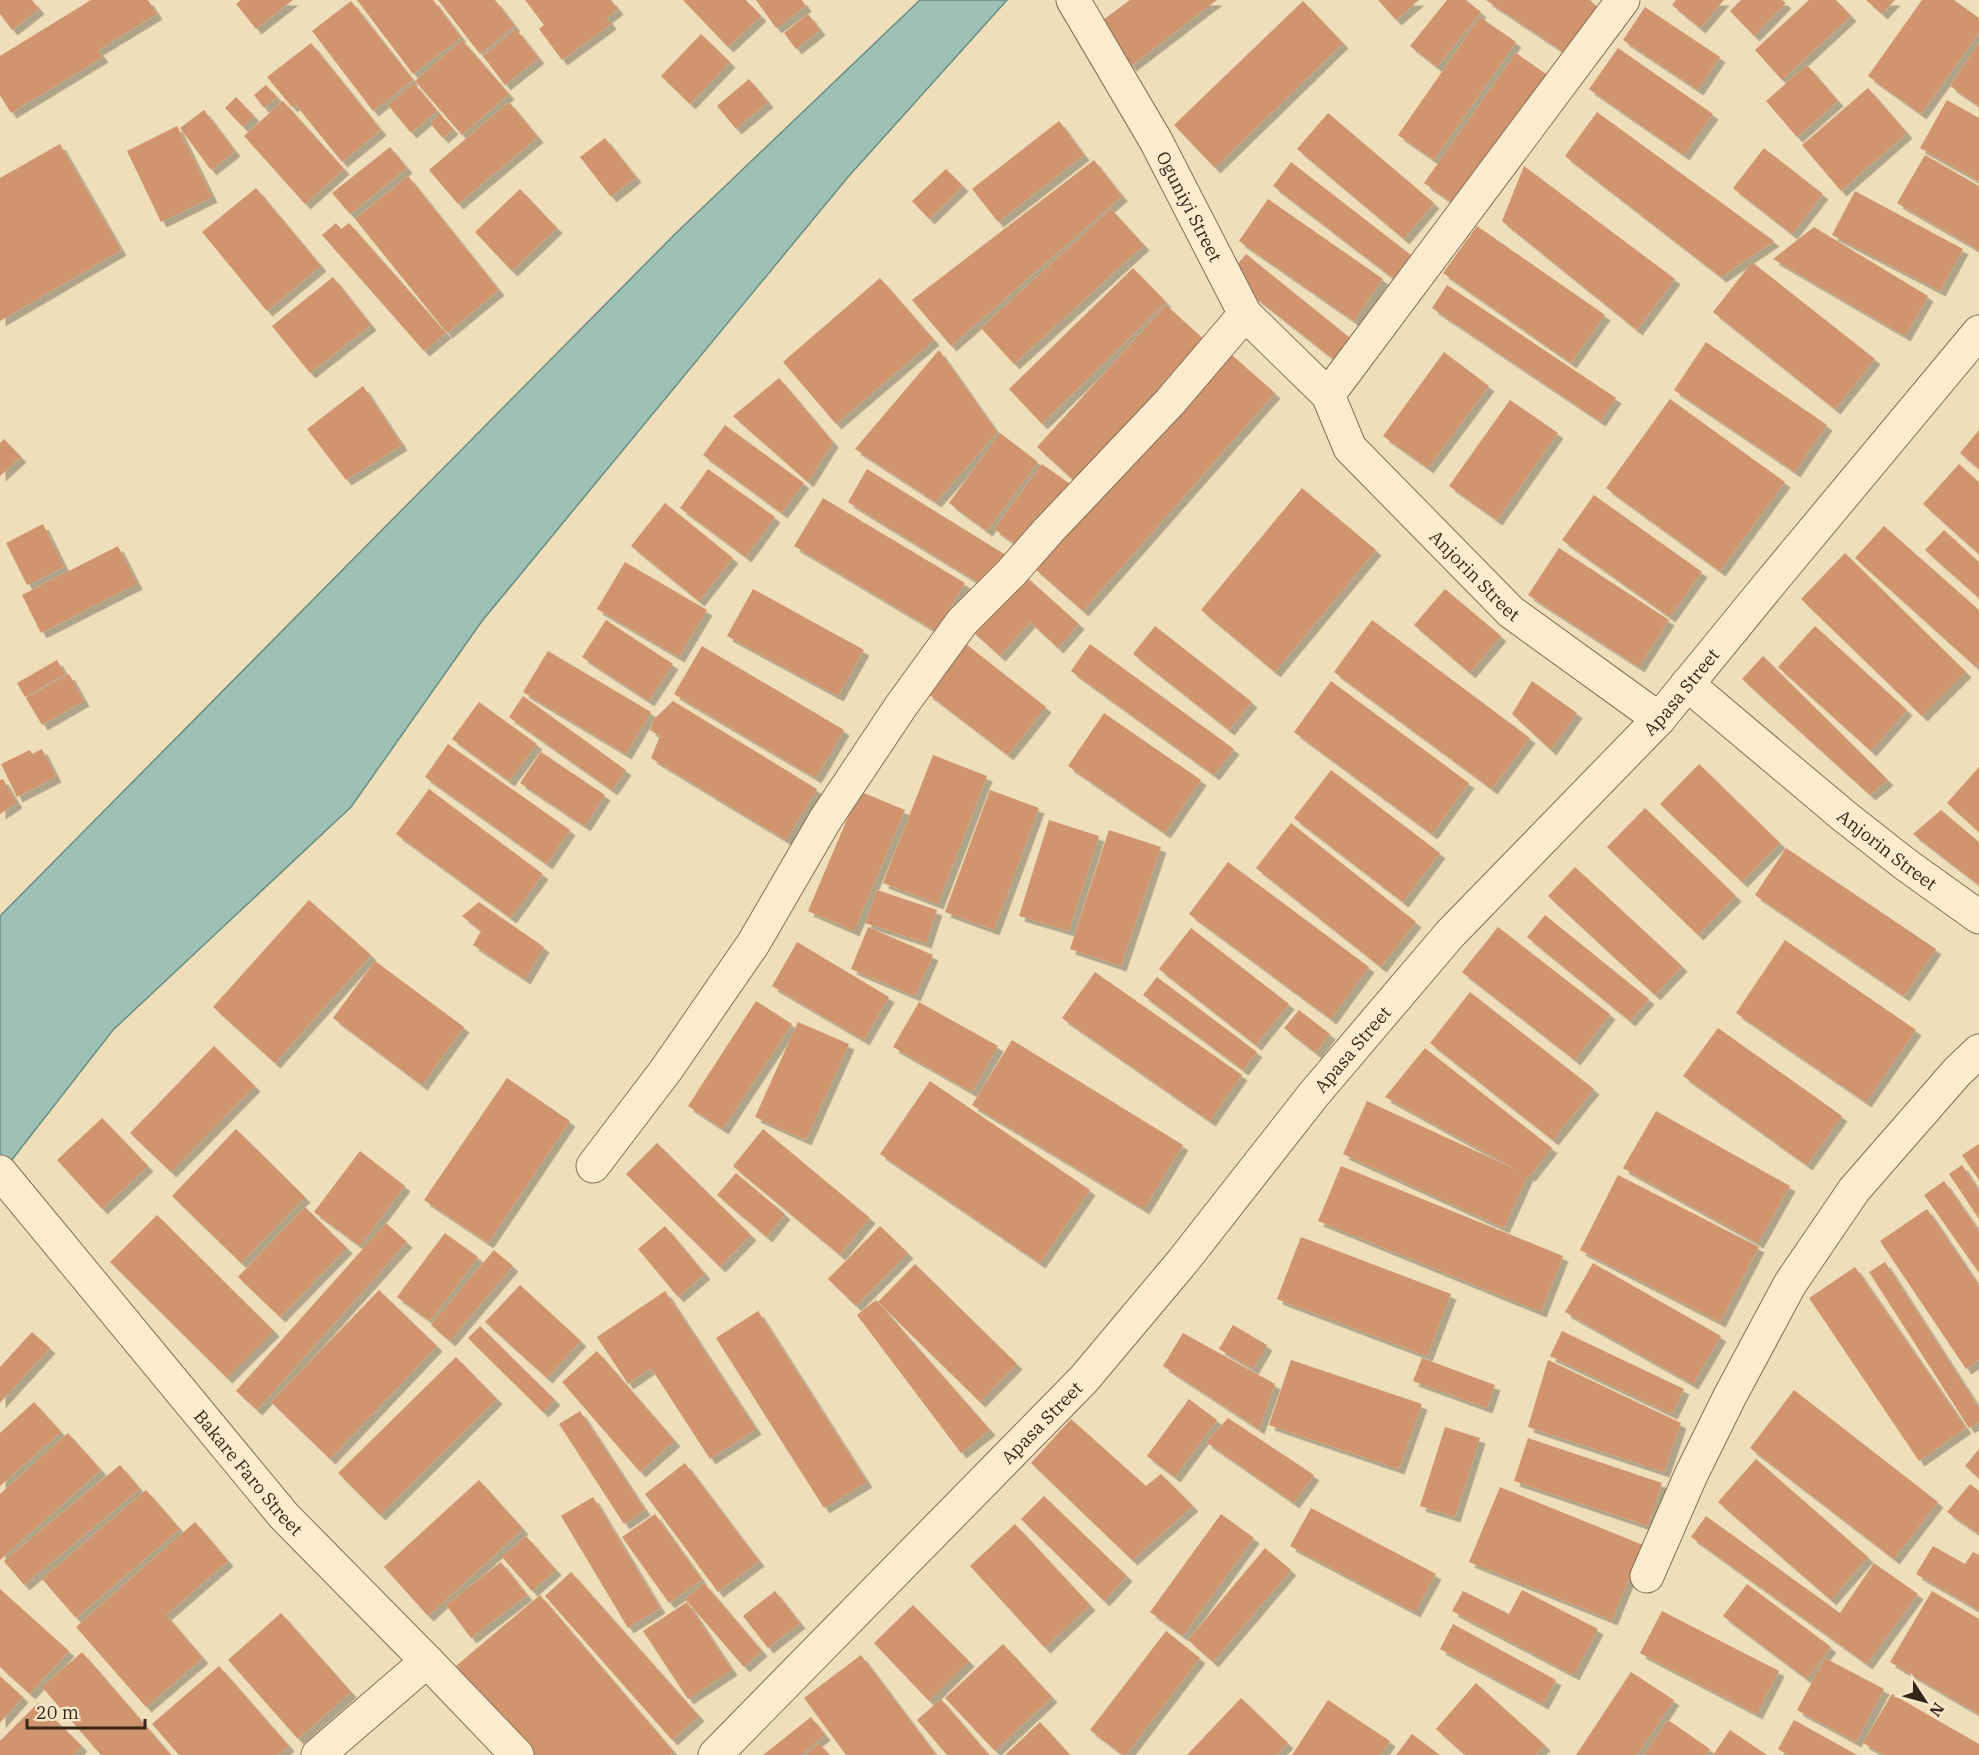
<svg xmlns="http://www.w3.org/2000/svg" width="1979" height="1755" viewBox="0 0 1979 1755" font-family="'IBM Plex Serif',serif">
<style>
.water{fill:#9fc0b5;stroke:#678d82;stroke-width:1.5}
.building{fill:#d0946e;filter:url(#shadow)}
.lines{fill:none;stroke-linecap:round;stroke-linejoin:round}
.minor-casing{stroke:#876e54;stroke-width:35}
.minor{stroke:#faeccd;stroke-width:33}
.labels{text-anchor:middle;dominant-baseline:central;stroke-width:4.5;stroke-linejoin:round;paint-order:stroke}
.street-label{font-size:18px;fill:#35261a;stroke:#f7e9ca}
</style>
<defs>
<filter id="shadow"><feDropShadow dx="5.5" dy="5.5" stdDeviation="0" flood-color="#0004"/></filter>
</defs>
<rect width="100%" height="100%" fill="#efdeba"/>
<path class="water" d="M920,0h87l-159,177 -366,444 -131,186 -238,223 -113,145v-259l674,-681z"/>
<path class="building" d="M0,0h32l7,9 -27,21 -12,-16z
M91,0h57l9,14 -59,36 5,7 -92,56 -11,-18v-39z
M241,0h52l-37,29 -20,-25z
M357,0h76l28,37 -48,37z
M438,0h57l20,26 -35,28z
M525,0h86l7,9 -11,9 4,6 -49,36 -23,-31 5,-4z
M683,0h63l15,16 -33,31z
M756,0h46l4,6 -30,22z
M1130,0h87l-86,66 -32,-43z
M1378,0h41l-23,20z
M1447,0h19l15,12 -44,55 -27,-21z
M1486,0h104l10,10 -30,46z
M1676,0h48l-24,28 -28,-23z
M1741,0h41l4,3 -32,33 -24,-25z
M1809,0h27l15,16 -69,64 -27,-30z
M1866,0h29l-13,14z
M1922,0h32l25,18v15l-58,81 -53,-38z
M351,1l62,79 -40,31 -61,-80z
M1303,1l40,42 -128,125 -41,-43z
M1645,7l75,50 -22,33 -75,-50z
M808,14l12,16 -24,19 -12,-16z
M1480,17l36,25 -82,118 -36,-25z
M516,29l23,29 -34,27 -22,-29z
M701,34l29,28 -40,42 -29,-28z
M462,40l47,54 -47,41 -47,-54z
M311,43l70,87 -39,32 -47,-58 -3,3 -25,-30z
M1979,43v63l-29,-20z
M1618,48l95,66 -29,41 -95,-66z
M1516,53l33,23 -92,130 -33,-23z
M1807,65l31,36 -41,36 -31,-36z
M749,79l19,23 -32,27 -19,-23z
M414,83l23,28 -26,22 -23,-28z
M266,85l11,12 -13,11 -10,-13z
M1868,88l39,45 -66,58 -39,-46z
M236,97l18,19 -11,11 -18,-19z
M1947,100l32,18v63l-59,-33z
M283,101l61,68 -39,35 -61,-68z
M509,102l29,35 -80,67 -29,-34z
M204,110l31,41 -24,19 -31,-42z
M1597,112l177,129 -53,36 -156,-121z
M1328,113l106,90 -30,36 -107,-90z
M440,114l13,15 -10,9 -13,-15z
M1059,121l25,34 -86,67 -26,-33z
M177,126l35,71 -51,25 -34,-71z
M605,138l31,39 -25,20 -31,-40z
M60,144l61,106 -121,71v-143z
M390,147l17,21 -57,46 -18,-21z
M1764,148l59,46 -31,40 -59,-46z
M1925,155l54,31v64l-82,-47z
M1094,160l28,36 -171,150 -39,-46z
M1291,162l120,93 -18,23 -120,-92z
M1524,166l151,113 -38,51 -135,-109z
M946,169l17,17 -34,33 -17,-18z
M408,176l91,114 -52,43 -92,-114z
M256,188l65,78 -54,45 -65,-79z
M520,189l37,39 -45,43 -37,-39z
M1855,191l108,58 -23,42 -108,-56z
M1268,199l115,80 -29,42 -115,-80z
M1111,209l33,36 -130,119 -33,-36z
M336,223l5,6 8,-6 97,110 -22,18 -102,-116z
M1477,226l128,89 -34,48 -128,-90z
M1814,227l114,69 -23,40 -132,-77z
M1246,254l108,87 -17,21 -109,-86z
M1752,262l123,97 -40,50 -122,-97z
M1133,268l33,34 -124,122 -33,-35z
M333,277l38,48 -61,48 -38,-47z
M880,278l54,62 -98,84 -53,-62z
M1447,285l169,113 -16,23 -168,-113z
M1166,305l43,39 -129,142 -43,-39z
M1706,342l121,83 -32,47 -121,-82z
M939,350l58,82 -61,70 -81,-53z
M1226,350l49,43 -192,218 -49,-43z
M1444,352l45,34 -61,82 -45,-32z
M779,378l54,64 -25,40 -75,-66z
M363,386l39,59 -56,35 -39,-51z
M1670,399l115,83 -65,89 -114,-83z
M1510,400l48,33 -61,87 -48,-34z
M725,425l79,58 -22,30 -79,-58z
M1979,430v39l-19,-16z
M1000,433l38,29 -51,69 -38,-28z
M4,439l17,18 -21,19v-33z
M1042,464l31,22 -48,65 -31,-22z
M1959,464l20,18v72l-56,-50z
M708,469l67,48 -29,40 -66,-49z
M867,469l142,88 -20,32 -141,-87z
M1302,488l74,62 -101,122 -74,-62z
M1594,495l108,77 -32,45 -108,-77z
M823,498l142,85 -29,48 -142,-85z
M665,503l68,55 -34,43 -68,-55z
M43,524l21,43 -37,18 -21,-42z
M1884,526l95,84v53l-3,4 -121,-109z
M1944,530l35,32v36l-54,-48z
M118,546l19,38 -96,49 -19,-38z
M1559,548l110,72 -30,47 -111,-72z
M1845,553l121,119 -44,44 -121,-117z
M625,562l82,48 -28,47 -82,-48z
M1021,572l58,52 -21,24 -28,-26 -30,34 -30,-27z
M753,589l111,61 -26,46 -111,-60z
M1445,589l56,47 -31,37 -56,-48z
M606,620l67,44 -24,37 -67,-44z
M1372,620l158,118 -38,51 -158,-117z
M1155,626l97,76 -23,28 -96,-76z
M1815,626l92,84 -36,41 -93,-84z
M966,644l80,63 -38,48 -81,-62z
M1090,644l144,105 -20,26 -143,-104z
M702,646l142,84 -28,48 -142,-84z
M548,651l103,61 -25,42 -103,-62z
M1763,656l125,124 -18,15 -128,-116z
M57,660l8,14 -40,23 -8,-14z
M69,674l15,27 -42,24 -16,-27z
M1331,681l138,102 -37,51 -138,-102z
M1532,681l45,32 -26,37 -39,-36z
M523,696l103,74 -14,20 -103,-73z
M673,701l144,88 -31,51 -135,-82 9,-22 -10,-6 4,-11z
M479,702l58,42 -28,37 -57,-42z
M1104,713l97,67 -36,53 -97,-67z
M448,744l122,86 -23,34 -122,-87z
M42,749l14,28 -39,20 -16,-33 29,-14 2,4z
M541,752l64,43 -20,31 -65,-43z
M933,755l54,21 -49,128 -55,-21z
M1699,764l81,79 -38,39 -82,-78z
M1979,767v65l-32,-29z
M1331,770l109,83 -37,49 -109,-84z
M3,779l14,24 -17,11v-34z
M429,789l114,85 -32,44 -115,-84z
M990,790l49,18 -45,122 -49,-18z
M859,791l46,19 -51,121 -46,-20z
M1645,808l91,88 -38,39 -91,-88z
M1941,810l38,32v43l-66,-51z
M1049,820l50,16 -30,95 -50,-15z
M1291,823l125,99 -35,45 -125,-99z
M1109,830l52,17 -40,119 -51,-17z
M1786,848l150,101 -32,47 -149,-101z
M1228,862l141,105 -38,52 -142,-105z
M1575,867l107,99 -27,29 -107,-99z
M877,890l60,20 -11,33 -61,-20z
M309,900l62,55 -96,108 -62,-56z
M479,902l65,45 -19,32 -52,-34 8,-14 -19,-15z
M1545,915l104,84 -19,22 -103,-84z
M868,927l65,28 -18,41 -64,-27z
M1498,927l112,87 -35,46 -113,-88z
M1191,928l98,76 -33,41 -97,-76z
M1785,940l131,90 -50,72 -130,-89z
M797,942l92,55 -25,43 -92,-54z
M375,961l89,66 -42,58 -89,-67z
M1095,972l147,103 -32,46 -148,-103z
M1157,977l100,75 -14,18 -100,-75z
M1470,992l124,97 -41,51 -123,-97z
M756,1001l36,23 -69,105 -35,-23z
M919,1002l79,44 -26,46 -79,-45z
M1299,1010l31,24 -14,19 -32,-25z
M798,1022l51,22 -43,96 -51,-23z
M1718,1028l124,88 -35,49 -124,-89z
M1012,1040l171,105 -39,64 -172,-104z
M214,1046l41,40 -84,86 -41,-39z
M1425,1048l127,100 -22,28 -2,-1 -24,53 -161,-74 24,-53 152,70 -134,-74z
M507,1078l63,43 -82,122 -64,-43z
M930,1081l160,109 -50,73 -160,-109z
M1656,1111l134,75 -32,57 -135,-75z
M102,1118l46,48 -46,43 -45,-49z
M236,1129l69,68 -64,66 -69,-67z
M763,1129l107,89 -30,37 -107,-89z
M657,1143l94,92 -31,32 -94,-93z
M1979,1144v36l-17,-25z
M360,1151l45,35 -45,60 -46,-34z
M1962,1165l17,26v28l-30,-45z
M1341,1166l222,90 -22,56 -223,-91z
M736,1173l49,41 -18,23 -50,-42z
M1618,1175l141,72 -39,75 -140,-72z
M1944,1181l35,50v42l-55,-78z
M305,1207l42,41 -67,69 -42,-40z
M1927,1209l52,77v74l-13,9 -86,-128z
M157,1215l117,116 -47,47 -117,-116z
M386,1223l21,19 -150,168 -21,-19z
M665,1226l40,48 -27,23 -40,-48z
M880,1226l28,27 -52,53 -28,-27z
M445,1233l33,24 -48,64 -33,-24z
M1301,1237l150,57 -24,62 -150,-57z
M494,1250l19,16 -63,75 -19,-16z
M1885,1262l94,146v14l-10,6 -100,-156z
M1593,1263l128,73 -28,48 -128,-72z
M915,1264l102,100 -37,38 -102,-100z
M1855,1267l111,161 -47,33 -110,-163z
M520,1285l61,56 -34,37 -62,-56z
M379,1290l58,56 -107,113 -59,-57z
M665,1291l91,138 -46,30 -59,-91 -23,16 -31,-47z
M876,1300l114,130 -29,23 -104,-138z
M758,1311l109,171 -43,26 -108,-170z
M1233,1325l34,20 -14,24 -34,-20z
M480,1326l75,74 -12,12 -75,-74z
M1562,1331l122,58 -12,25 -122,-58z
M32,1332l18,16 -50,55v-36z
M1183,1333l92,51 -16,45 -96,-63z
M597,1351l78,90 -35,31 -78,-90z
M456,1357l41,42 -117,116 -42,-42z
M1422,1358l73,27 -8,23 -74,-27z
M1291,1360l131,44 -23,65 -130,-44z
M1548,1360l133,63 -17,49 -136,-45z
M1794,1390l144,112 -44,57 -144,-111z
M1189,1399l28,21 -42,57 -28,-21z
M34,1402l27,30 -61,54v-53z
M580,1411l65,99 -21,14 -65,-100z
M1228,1418l86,57 -20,28 -88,-61z
M1071,1419l75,67 15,-12 32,32 -61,54 -101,-97z
M1445,1427l35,11 -25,79 -35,-11z
M68,1433l33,37 -101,90v-66z
M1528,1438l134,45 -14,43 -134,-45z
M1979,1449v29l-14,-12z
M1756,1459l112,98 -37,43 -113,-98z
M685,1463l74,98 -41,31 -73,-98z
M120,1465l20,24 -116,96 -20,-24z
M479,1480l44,49 -95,87 -44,-49z
M1970,1484l9,7v43l-32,-22z
M1500,1487l143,58 -31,75 -143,-58z
M146,1490l34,39 -104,89 -34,-39z
M1044,1496l83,80 -23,25 -83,-82z
M593,1497l67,111 -32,20 -67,-112z
M1311,1508l125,66 -21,38 -125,-66z
M655,1514l47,66 -33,23 -47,-66z
M1221,1514l33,24 -71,98 -33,-24z
M1706,1516l134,97 34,-50 44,31 -51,70 -176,-127z
M195,1522l33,39 -62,54 37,43 -57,49 -70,-80z
M1015,1524l75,81 -45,43 -75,-82z
M526,1536l30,34 -24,21 -30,-34z
M1933,1546l32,18 8,-12 6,3v55l-63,-36z
M1265,1548l26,22 -78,92 -25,-22z
M501,1562l26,33 -56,43 -25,-33z
M571,1572l128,144 -27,24 -127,-144z
M704,1583l58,68 -18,16 -59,-68z
M1747,1584l84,63 -24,32 -84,-63z
M0,1589l69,62 -39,43 -30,-27z
M1522,1590l76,39 -24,46 -122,-64 11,-20 46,23z
M775,1591l25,32 -32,25 -25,-32z
M1932,1591l47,28v95l-89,-52z
M540,1595l134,157 -3,3h-139l-76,-89z
M687,1602l45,68 -44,29 -45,-68z
M913,1605l56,56 -40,40 -55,-58z
M1662,1611l117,60 -22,43 -117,-61z
M281,1613l70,79 -53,47 -70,-79z
M1453,1624l103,56 -13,24 -103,-55z
M1166,1631l34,27 -74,97h-3l-33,-25z
M1003,1644l49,53 -57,54 -50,-53z
M82,1652l89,103h-70l-59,-68z
M861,1655l75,100h-90l-42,-57z
M1825,1658l59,31 -28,53 -59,-32z
M219,1666l70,80 -10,9h-100l-27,-31z
M1631,1672l43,28 -37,55h-61z
M0,1676l23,21 -23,26z
M1476,1683l69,62 -9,10h-71l-29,-26z
M1892,1694l87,50v11h-95l-21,-12z
M1241,1698l47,45 -11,12h-90z
M941,1699l48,56h-42l-30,-35z
M1328,1700l62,41 -9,14h-89z
M38,1703l44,43 -8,9h-74v-14z
M811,1717l14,18 -25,20h-37z
M1668,1720l42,29 -4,6h-62z
M1794,1720l63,35h-69l-10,-6z
M1040,1722l30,33h-65z
M1730,1730l37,25h-54z
M1412,1734l28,21h-44z
M819,1743l10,12h-24z"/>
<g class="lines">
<defs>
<g id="minor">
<path id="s1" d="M1073,0l83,141 89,173 83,81 22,53 161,164 148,107"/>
<path d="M1328,395l295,-395"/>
<path id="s2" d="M1687,684l157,132 61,48 74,53"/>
<path d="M593,1166l73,-96 87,-126 72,-124 76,-114 61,-84 49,-49 37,-42 122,-129 75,-88"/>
<path id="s3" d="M0,1172l284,344 143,145 90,94"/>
<path d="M1647,1576l44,-101 39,-79 60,-112 64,-94 103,-118 22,-21"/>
<path d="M318,1755l109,-94"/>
<path id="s4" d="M715,1755l369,-376 99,-118 131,-167 136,-160 209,-215 112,-137 208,-250"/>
</g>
</defs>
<use href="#minor" class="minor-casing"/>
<use href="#minor" class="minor"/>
</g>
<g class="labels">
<g class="street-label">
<text stroke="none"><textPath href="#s1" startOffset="237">Oguniyi Street</textPath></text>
<text stroke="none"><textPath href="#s1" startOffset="710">Anjorin Street</textPath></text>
<text stroke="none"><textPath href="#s4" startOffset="1438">Apasa Street</textPath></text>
<text stroke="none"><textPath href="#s2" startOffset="260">Anjorin Street</textPath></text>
<text stroke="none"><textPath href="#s4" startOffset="952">Apasa Street</textPath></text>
<text stroke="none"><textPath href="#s4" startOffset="466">Apasa Street</textPath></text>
<text stroke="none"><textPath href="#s3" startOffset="390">Bakare Faro Street</textPath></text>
</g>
</g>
<g transform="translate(1925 1701) rotate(126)" stroke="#f7e9ca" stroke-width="4.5" paint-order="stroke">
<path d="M0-4.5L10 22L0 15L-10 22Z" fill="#35261a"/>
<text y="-9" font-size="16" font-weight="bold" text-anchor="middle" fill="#35261a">N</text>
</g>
<path d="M27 1719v9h118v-9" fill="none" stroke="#35261a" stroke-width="3"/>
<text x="36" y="1719" font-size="18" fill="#35261a" stroke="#f7e9ca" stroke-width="4.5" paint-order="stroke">20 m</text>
</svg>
